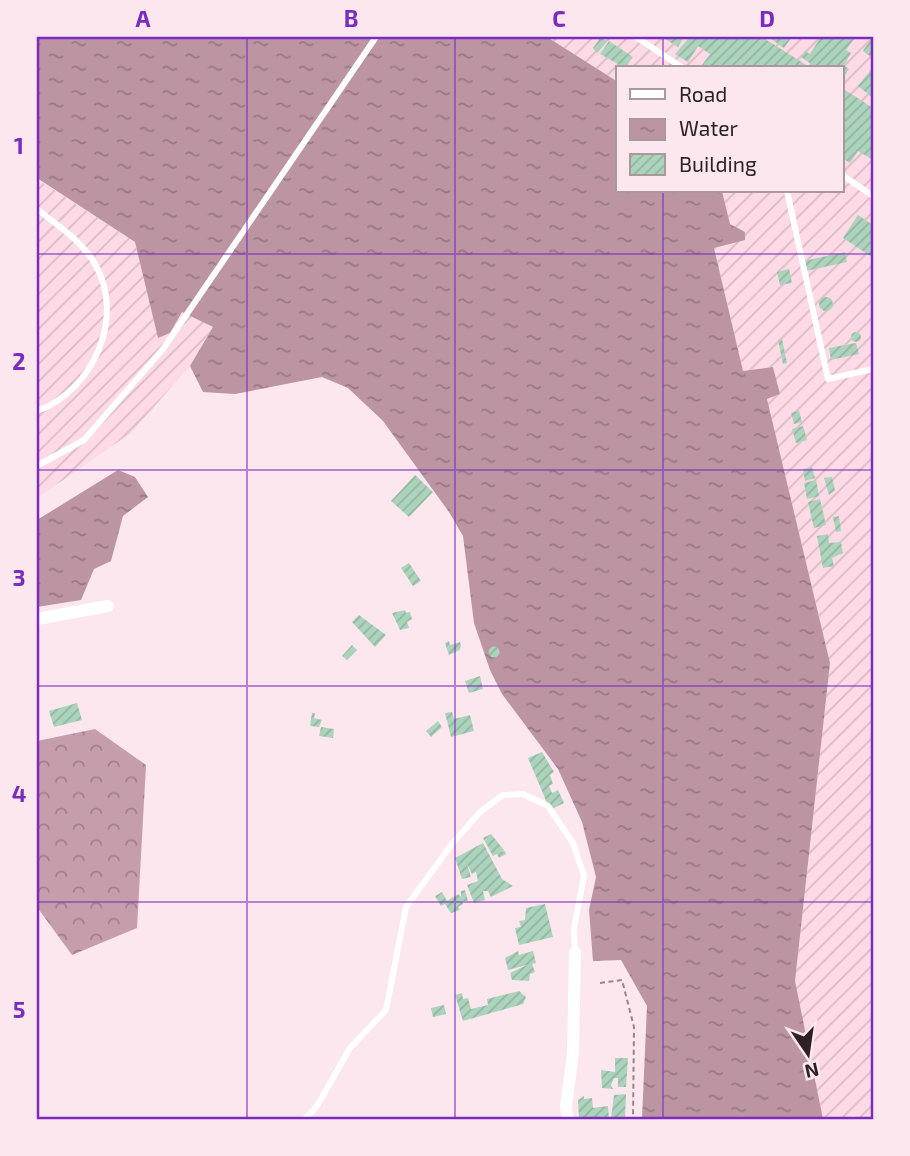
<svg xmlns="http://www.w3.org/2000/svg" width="910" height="1156" viewBox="0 0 910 1156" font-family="'Exo 2',sans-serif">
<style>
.industrial{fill:url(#industrial-furrows)}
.forest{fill:url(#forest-crowns)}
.water{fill:url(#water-ripples)}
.building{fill:url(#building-hatch)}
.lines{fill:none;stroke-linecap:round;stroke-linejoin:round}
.path{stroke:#96878c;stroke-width:2;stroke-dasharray:5 3.5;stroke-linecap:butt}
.service{stroke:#fff;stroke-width:6}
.minor{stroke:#fff;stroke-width:12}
.grid{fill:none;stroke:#7b2cbf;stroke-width:2;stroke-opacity:0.55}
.neatline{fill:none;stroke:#7b2cbf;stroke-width:2.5}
.grid-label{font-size:23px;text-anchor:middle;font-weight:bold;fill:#7b2cbf}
</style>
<defs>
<pattern id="industrial-furrows" width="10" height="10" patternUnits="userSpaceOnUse" patternTransform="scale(1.75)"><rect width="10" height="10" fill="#fddae5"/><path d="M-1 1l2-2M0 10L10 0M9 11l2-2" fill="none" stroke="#d9bbc4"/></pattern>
<pattern id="forest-crowns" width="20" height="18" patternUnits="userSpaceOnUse" patternTransform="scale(1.75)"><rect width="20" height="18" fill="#c69dab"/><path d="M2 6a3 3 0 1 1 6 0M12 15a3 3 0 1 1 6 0" fill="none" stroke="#a1808b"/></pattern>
<pattern id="water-ripples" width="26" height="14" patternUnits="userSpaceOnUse" patternTransform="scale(1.75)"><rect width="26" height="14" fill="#bc94a2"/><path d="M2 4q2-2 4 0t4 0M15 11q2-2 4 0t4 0" fill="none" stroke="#997884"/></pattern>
<pattern id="building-hatch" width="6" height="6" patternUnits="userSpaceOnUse" patternTransform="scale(1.75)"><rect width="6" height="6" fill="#acd3bc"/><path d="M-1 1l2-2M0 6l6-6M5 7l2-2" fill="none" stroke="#94b5a1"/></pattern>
</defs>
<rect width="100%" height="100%" fill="#fce7ee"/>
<path class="industrial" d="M547,37h326v1082h-50l-25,-115 -3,-23 35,-318 -63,-264 13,-5 -7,-27 -30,4 -29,-123 31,-16 -15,-8 -8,-33h120v-123h-224v14z
M37,179l98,63 23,96 12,-5 12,-21 31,15 -23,39 -59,67 -94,65z"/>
<path class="forest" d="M95,729l51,36 -9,163 -65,27 -35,-48v-166z"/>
<path class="water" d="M37,37h510l71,45v109h104l8,33 15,8v8l-31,8 29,123 30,-4 7,27 -13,5 63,264 -35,318 28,138h-181l5,-113 -26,-46 -28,1 -4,-51 7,-33 -14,-55 -24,-53 -56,-75 -12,-24 -16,-47 -11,-87 -14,-24 -66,-91 -35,-33 -26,-11 -87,17 -32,-2 -13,-26 23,-39 -31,-15 -12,21 -12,5 -23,-96 -98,-64z
M118,470l17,7 13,20 -25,19 -12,45 -17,8 -13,31 -44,7v-87z"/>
<path class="building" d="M601,37l6,4 -10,12 -4,-5z
M662,37h22l-6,10z
M685,37h77l49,31h-111l10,-14 -12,-8 -10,16 -13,-8 13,-15z
M768,37h24l-8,11z
M821,37h34l-9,13 5,3 -7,12 5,4 -7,11v-12h-25l-16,-11 4,-6 5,3z
M872,37l1,17 -2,3 -8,-6z
M609,41l24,16 -8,11 -25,-14z
M873,67v31l-15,-12z
M842,88l31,20v52l-15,-9 -8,12 -8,-5z
M858,215l15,10v33l-30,-20z
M845,252l2,10 -41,9 -2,-10z
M789,269l3,14 -12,2 -3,-13z
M819 304a7 7 0 1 1 14 0a7 7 0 1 1-14 0Z
M851 337a5 5 0 1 1 10 0a5 5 0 1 1-10 0Z
M782,339l5,24 -4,1 -5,-24z
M856,343l3,11 -28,6 -2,-12z
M799,411l3,11 -8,2 -3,-11z
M803,426l4,14 -11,3 -4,-14z
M812,467l3,11 -10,3 -2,-12z
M415,475l18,17 -24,25 -18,-16z
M832,477l3,13 -6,5 -5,-17z
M816,480l3,16 -12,3 -3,-16z
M820,499l6,26 -12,3 -6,-26z
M839,516l2,15 -5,1 -3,-15z
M828,534l1,9 12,-1 2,11 -11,5 2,8 -11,2 -6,-32z
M409,563l12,18 -8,5 -12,-18z
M405,610l1,3 4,-1 2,7 -5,3 2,6 -9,2 -8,-17z
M359,615l27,20 -11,12 -23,-25z
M449,641l1,4 10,-3 1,3 -1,5 -11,5 -4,-12z
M352,645l5,5 -10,10 -5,-4z
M488.5 652a5.5 5.5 0 1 1 11 0a5.5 5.5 0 1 1-11 0Z
M480,676l3,13 -14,4 -4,-12z
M77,703l5,17 -28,7 -5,-16z
M452,712l2,7 16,-4 4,16 -23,6 -6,-24z
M312,713h3l-1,5 8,2 -3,7 -9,-1z
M438,721l4,6 -11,10 -5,-6z
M321,727l13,2 -1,9 -14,-2z
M542,752l12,20 -4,3 3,9 -4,2 3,7 6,-3 6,13 -14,7 -22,-52z
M491,834l13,16 -3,2 4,-1 1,3 -7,4 -2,-4 -4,2 -10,-18z
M483,843l19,36 11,7 -22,11 -3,-6h-5l2,9 -11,3 -7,-18 11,-4 -2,-9 -4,2 -5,-10 4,13 -9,2 -7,-21z
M465,890l3,11h-6l1,3 -5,3 2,3 -9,3 -6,-9 -4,2 -6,-10 7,-4 5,9 11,-7 3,3v-6z
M545,904l8,33 -34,8 -4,-17 6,-1 -2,-6 6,-1 1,-12z
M518,951l1,4 14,-4 3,12 -4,1 3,8 -5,2 -1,7 -17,-1 -2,-7 17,-8 -19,5 -3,-12z
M519,991l7,6 -3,7 -60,17 -8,-26 7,-2 1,6 5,-1 3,11 17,-4 -1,-6z
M444,1005l2,9 -13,3 -2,-9z
M615,1058h13l-2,29h-8v-9h-4l-3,7 2,4 -11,-1 -1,-18 14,2z
M626,1094l-1,25h-14l3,-24z
M584,1096v3l8,-1 1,10 15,-2 1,13h-30l-1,-19z"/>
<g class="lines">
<path class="path" d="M600,983l22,-3 12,47 -1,92"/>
<path class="service" d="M636,37l47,31
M842,175l31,21
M787,191l41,188 45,-10
M37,209c21,17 45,32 58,55 31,53 -2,127 -58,147
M37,466l47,-26 79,-91 213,-312
M305,1119l12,-13 33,-58 36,-38 20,-103 45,-62 29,-33 23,-17 20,-1 25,12 25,37 11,33 -10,52 1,24"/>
<path class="minor" d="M37,619l71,-13
M568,1119l-2,-12 7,-54 2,-101"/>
</g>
<path class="grid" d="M247,37v1082M455,37v1082M663,37v31M663,191v928M37,254h836M37,470h836M37,686h836M37,902h836"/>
<rect width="910" height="1156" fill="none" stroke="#fce7ee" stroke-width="77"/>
<rect x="616" y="66" width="228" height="126" fill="#fce7ee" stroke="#a9989e" stroke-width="2"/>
<rect x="630" y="89" width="35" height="10" fill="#ffffff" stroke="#a9989e" stroke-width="2"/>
<text x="679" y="102" font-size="21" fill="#2c2226">Road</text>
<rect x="630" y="119" width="35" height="21" fill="url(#water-ripples)" stroke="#a9989e" stroke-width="2"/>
<text x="679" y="136" font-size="21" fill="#2c2226">Water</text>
<rect x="630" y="154" width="35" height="21" fill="url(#building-hatch)" stroke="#a9989e" stroke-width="2"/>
<text x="679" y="172" font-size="21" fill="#2c2226">Building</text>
<g transform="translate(808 1054) rotate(167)" stroke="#fce7ee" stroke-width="5" paint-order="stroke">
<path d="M0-5L12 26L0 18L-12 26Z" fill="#2c2226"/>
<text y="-10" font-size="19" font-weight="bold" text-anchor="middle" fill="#2c2226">N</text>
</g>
<rect x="38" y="38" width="834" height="1080" class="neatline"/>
<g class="grid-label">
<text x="143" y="27">A</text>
<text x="351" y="27">B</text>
<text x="559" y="27">C</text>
<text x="767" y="27">D</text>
<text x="19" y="154">1</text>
<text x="19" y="370">2</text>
<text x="19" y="586">3</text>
<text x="19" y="802">4</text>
<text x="19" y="1018">5</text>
</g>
</svg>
